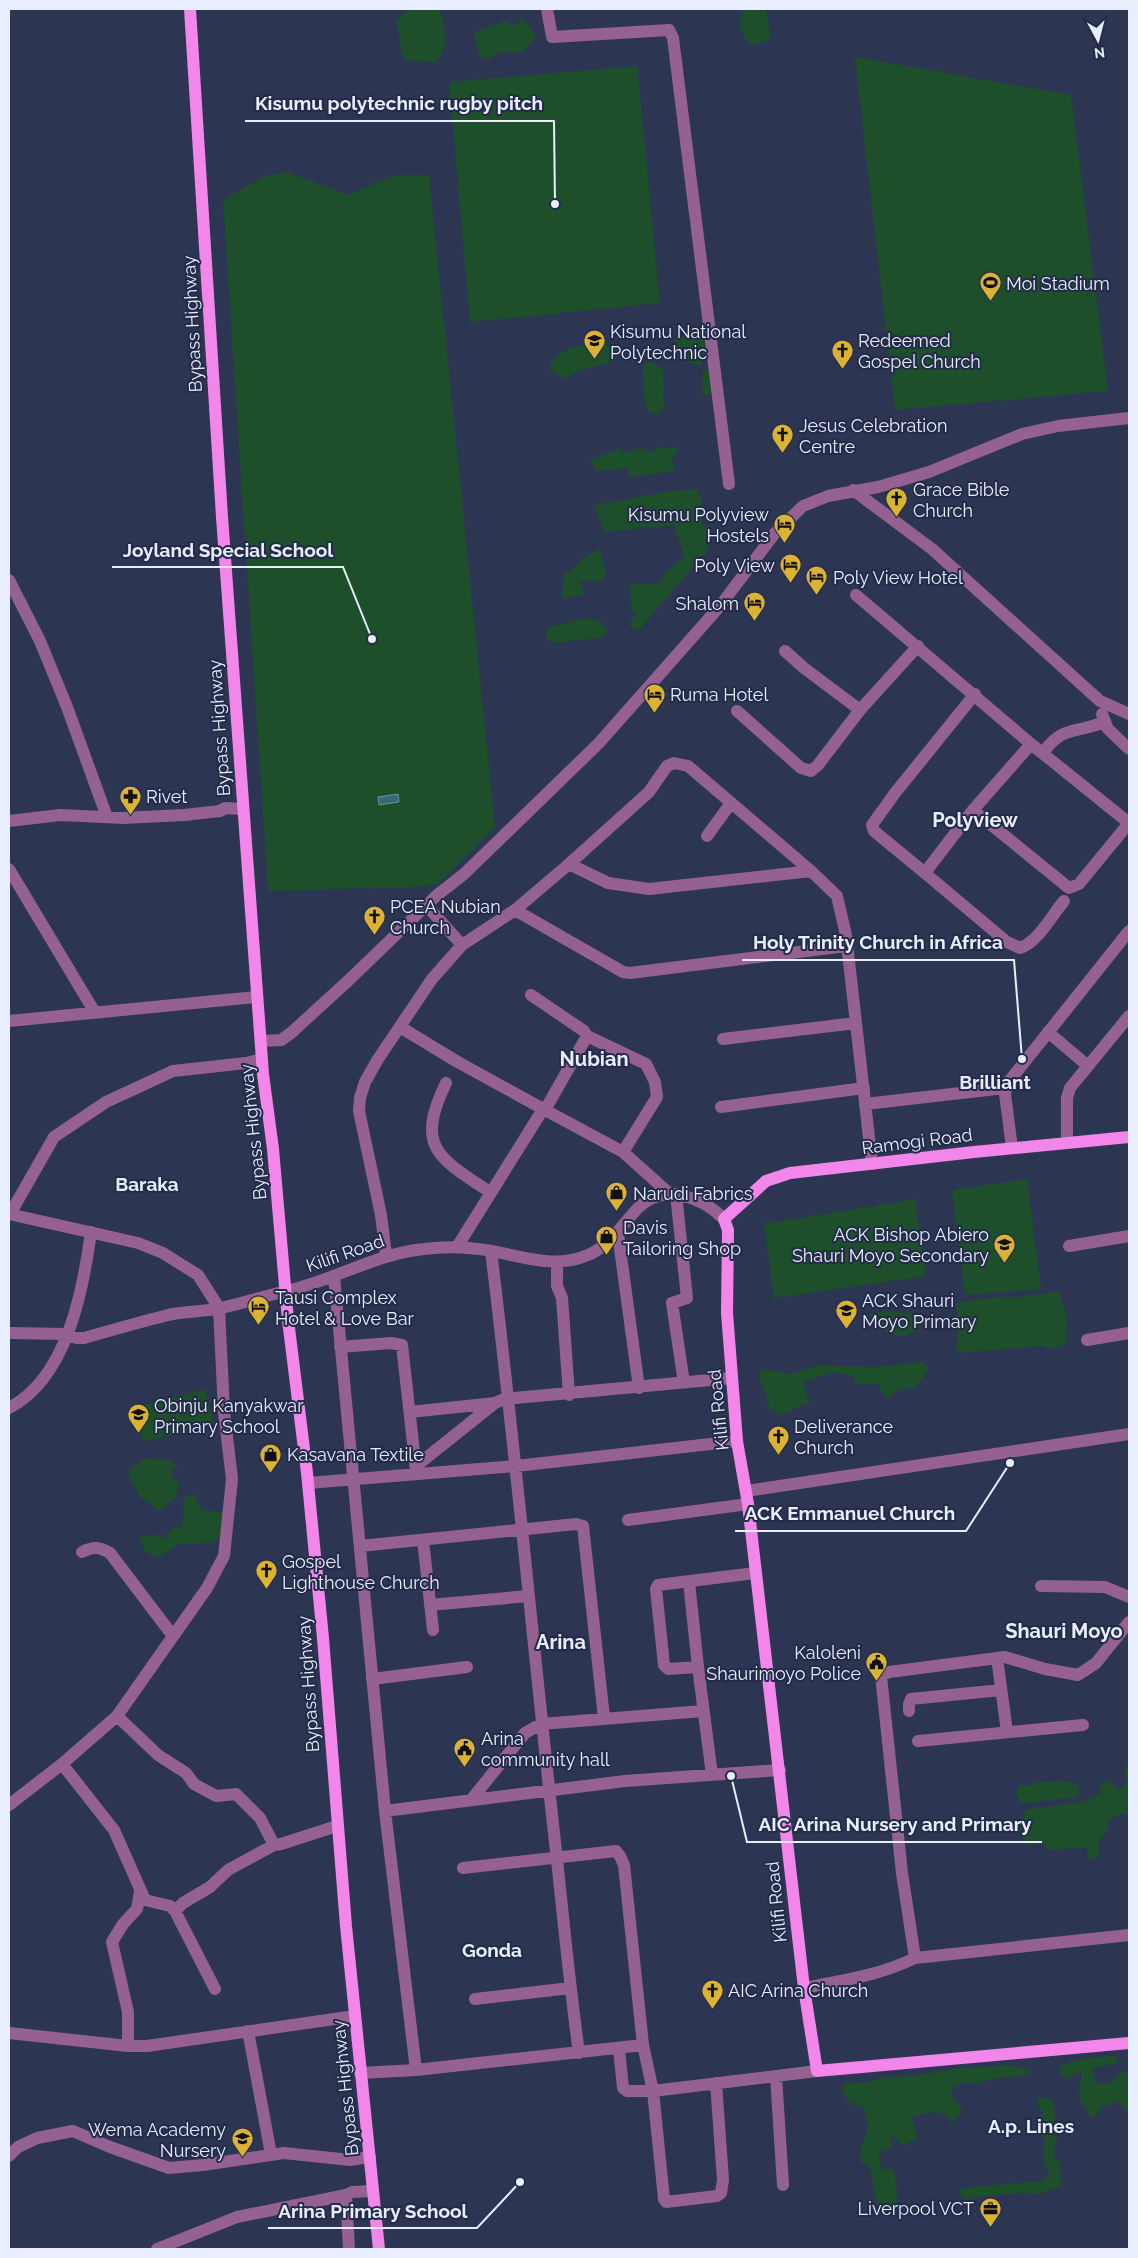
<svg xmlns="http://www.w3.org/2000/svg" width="1138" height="2258" viewBox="0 0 1138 2258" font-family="Raleway,sans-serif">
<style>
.green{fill:#1d4f2b}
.water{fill:#346c75;stroke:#6a939e}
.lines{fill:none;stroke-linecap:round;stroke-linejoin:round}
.minor{stroke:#956191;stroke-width:12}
.major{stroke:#f286ea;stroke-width:12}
.labels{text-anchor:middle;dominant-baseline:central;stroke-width:4;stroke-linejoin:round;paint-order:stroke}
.poi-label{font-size:18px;fill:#e8eefd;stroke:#232b48;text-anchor:start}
.street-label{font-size:18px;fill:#e8eefd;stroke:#232b48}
.neighbourhood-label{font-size:19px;font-weight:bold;fill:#e8eefd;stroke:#232b48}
.quarter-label{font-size:20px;font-weight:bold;fill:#e8eefd;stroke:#232b48}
.leader{fill:none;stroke:#e8eefd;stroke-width:2}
.callout-dot{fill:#e8eefd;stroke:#232b48;stroke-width:2}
.callout-label{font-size:19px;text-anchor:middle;font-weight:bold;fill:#e8eefd;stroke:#232b48;stroke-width:4;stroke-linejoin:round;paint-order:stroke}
</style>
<rect width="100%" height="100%" fill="#2c3653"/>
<path class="green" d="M408,9h32c5,18 10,39 -5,53l-31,-2 -8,-37z
M741,9h25l5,30 -15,6 -9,-3 -7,-14z
M522,17l14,19 -12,15 -10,2 -10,-2 -18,9 -7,-4 -5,-23c12,-4 21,-10 33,-12l3,5 8,-3z
M855,57l216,38 37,296 -213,19z
M637,66l23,237 -190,19 -21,-240z
M286,172l63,23 45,-20h35l66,652 -57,57 -22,3 -148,4 -45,-691 40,-23z
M705,329l4,17 -8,20 -11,-3 -6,-9 -11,-8 3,-8z
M604,342l16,4 -5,15 -35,9 -16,9 -15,-12c9,-21 36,-23 55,-25z
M646,362l7,1 10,7 1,35 -5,9 -10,-1c-2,-7 -6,-17 -5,-25 0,-7 1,-9 -2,-17z
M710,369l2,26h-8l-2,-7 1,-18z
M664,447l15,1 -7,11 3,12 -45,6 -3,-9c-9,3 -21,1 -31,3l-5,-11 29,-12 3,5 17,-5 9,4z
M696,489l6,12v23l11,6 -8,26 -10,1v7l-57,67 -9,-5 1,-5 7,-6 -5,-4 -3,-26 30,-1 6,-11 19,-16 -10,-32 -69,7 -11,-26 76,-15z
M600,550l6,25 -6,8 -7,-3 -13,2 4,13 -22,3 2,-24c14,-6 21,-22 36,-24z
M585,618c10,1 18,4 23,14l-5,5 -47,6 -10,-5 1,-10z
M1027,1179l14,110 -76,6 -13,-105z
M915,1199l11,77 -152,22 -10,-74z
M1058,1291l9,25 -1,27 -11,6 -14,-3 -85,7 3,-31 -4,-19 44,-6h26z
M886,1311l30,3 7,11c-18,14 -27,15 -45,0h-7l-1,-11z
M922,1362l7,6 -13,20h-15l-14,11 -10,-15h-21l-3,-8 -20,-4 -30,10 6,20 -27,13 -13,-6 -2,-11 -9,-22 4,-7 28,5 29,-9 58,2z
M205,1389l9,36 -71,17 -9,-34z
M146,1458l23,2 8,5 -6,6 2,7 6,5 -3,14 -17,14 -8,-7 -11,-7 -12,-22 3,-7z
M194,1495l5,12 5,3 18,2 3,23 -16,8 -29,1 -23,13 -12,-5 -6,-15 17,-3 8,5 9,-11 9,-1c3,-11 -1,-19 3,-30z
M1129,1762v53l-9,-2 -12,8v10c-10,7 -10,14 -9,26l-10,3 -3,-12c-14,-2 -27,4 -40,1l-4,-8 -14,6 -8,-12 -2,-16 8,-3 -2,-6 59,-8 19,-10 -3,-9 10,-2 9,9 9,-8 -3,-13z
M1065,1781l12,4 3,9 -4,5c-18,-3 -36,4 -55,4l-5,-8 3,-10 9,1 9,-4z
M1115,2056l3,5 -3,3 -23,4 4,15c14,3 17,-2 26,-12h7v13l-2,3 2,1v25l-11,-11 -5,-1 -5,5h-6l-2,7 -9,5c-2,-8 -11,-13 -12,-21 0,-6 2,-16 2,-25l-7,2 -5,6 -8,-5 -2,-8c16,-10 38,-9 56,-11z
M1010,2065l20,5v5l-40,4 -14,5c-9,-4 -17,0 -25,4 0,9 3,14 10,19v7l-11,10 -1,-7c-11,-7 -26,-5 -37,1l5,20 -14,8 -12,-11 1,12 -14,6 4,17 9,-2 4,6 3,28 -21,4 -3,-20 -5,-21 -8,-2 -1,-13 8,-21 -3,-20 -18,-8 -6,-13 4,-5 22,-1 14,-5 33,-1 46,-8z
M1038,2098h7l8,2 4,39 -4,9 2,9 5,8 1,20 -19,9 -22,-1 -44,4 -11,4 -7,-11 13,-3 74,-6 5,-9 -5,-3 -2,-16 2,-12 -5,-7 3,-8 -4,-9 5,-4 -6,-7z"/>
<path class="water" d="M398,794l1,8 -20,3 -1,-8z"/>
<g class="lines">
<path class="minor" d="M547,9l5,28 117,-7 4,8 56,446
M853,490l79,59 168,152 29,13
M9,580l31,61 27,66 40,110
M856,595l175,149 98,79
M785,651l19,17 56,42
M737,711l64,57 10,3 7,-6 42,-55 58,-64
M1102,714l6,15 21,20
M1031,744l-58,66 -46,60 -1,4 81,68 13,6c18,-6 32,-33 44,-47
M1043,753c19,-28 33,-19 61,-31
M973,810l96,78 10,-4 50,-61
M9,821l51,-6 63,3 61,-3 36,-4 5,-3 17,1
M707,836l24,-33
M569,864l39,19 41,6 162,-18
M9,869l85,142
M925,873l-51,-42 -2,-6 23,-32 80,-99
M426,905l36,40 53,-35 54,-46 80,-72 18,-26 7,-3 14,3 123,105 26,25 9,39 26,229
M515,910l108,62 7,1 217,-27
M531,995l53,36 3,5 59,28 9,18 2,15 -34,55
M9,1021l248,-24
M400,1027l56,34 89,49 42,-74
M1048,1032l40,34
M723,1039l133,-16
M261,1041l20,-1 10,-7 59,-54 86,-83 28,-22 135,-131 121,-137 55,-73 28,-27 25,-10 50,-9 51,-15 93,-38 36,-8 71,-8
M446,1083c-31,64 -8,75 44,109
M865,1104l140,-16
M721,1107l143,-19
M1067,1143v-45l3,-10 59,-72
M1012,1148l-7,-54 2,-10 122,-153
M676,1194l11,104 -15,5 12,80
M9,1214l129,29 25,10 35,22 21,33 5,104 8,67 -8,77 -17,32 -90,128 -55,48 -53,41
M10,1214l44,-77 52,-35 67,-31 73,-8 16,-4
M618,1234l21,154
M1069,1246l60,-10
M457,1247l83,-133 5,-4 78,42 48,43
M491,1251c25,203 43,406 66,609 7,65 13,129 22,193
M386,1255l-5,-40 -22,-104 1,-13 5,-16 13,-23 54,-80 30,-34
M557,1263v23l5,12 7,97
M334,1276l51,535 31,259
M9,1333l57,1 10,4h8c28,-8 56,-16 84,-23 18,-4 36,-3 53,-7 26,-6 51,-14 77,-20 44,-12 79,-34 126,-39 23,-3 45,-2 68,2 33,6 63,18 96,4 23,-10 33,-29 49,-46 26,-27 65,-12 87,10
M1087,1340l42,-7
M340,1347l51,-4 11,2 14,125
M9,1408c58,-30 74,-117 82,-176
M410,1412l85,-9
M416,1466l79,-63 9,-4 228,-21
M308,1483l208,-17 221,-25
M746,1491l383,-57
M628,1520l120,-16
M423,1540l10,90
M360,1546l216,-22 7,2 21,192
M82,1552c12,-6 17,-5 28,1l63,83
M689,1582l9,85 -30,2 -4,-4 -8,-76 2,-4 97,-12
M1041,1586l64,1 24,10
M430,1605l98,-9
M997,1658l10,74
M698,1667l14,108
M372,1679l95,-12
M909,1711v-7l2,-5 90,-9
M117,1716l41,39 28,18 8,11 22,12 20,-2 24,24 14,27 7,-1 56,-18
M918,1741l165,-16
M62,1764l52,66 31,70 25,6 5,5 40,78
M471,1800l54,-67 16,-9 162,-13
M385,1811l240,-30 155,-11
M463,1868l153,-17 4,5 4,9 19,180
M175,1911l8,-8 27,-16 18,-17 46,-25
M915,1958l-13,-85 -21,-197 8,-4 116,-15 40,12 33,6 18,-12 33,-41
M804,1988c37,-7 77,-13 111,-30l214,-23
M475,1999l95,-11
M248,2031l23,123
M9,2033l119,13h19l208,-30
M128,2046v-34l-16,-70 11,-18 14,-15 3,-18
M619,2049l4,39 4,3h26l164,-20
M360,2073l56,-3 227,-25 10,46 11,108 2,3 51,-6 4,-3 2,-13 -7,-97
M776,2076l7,109
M9,2156l9,-9 19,-9 36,-7 37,16 59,21 34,-3 81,-12 66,7 20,-3
M346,2195l3,54
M157,2249l80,-32 109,-22 6,-3 20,-1"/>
<path class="major" d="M190,9l32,508 41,557 10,75 15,171 19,153 16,165 23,288 33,323
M1129,1137l-155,15 -184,21 -24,8 -42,38 4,11 -1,83 10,128 11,63 56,484 13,83 312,-28"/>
</g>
<defs>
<symbol id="stadium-pin" viewBox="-11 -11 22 30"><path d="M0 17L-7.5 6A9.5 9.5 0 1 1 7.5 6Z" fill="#dbb233" stroke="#232b48"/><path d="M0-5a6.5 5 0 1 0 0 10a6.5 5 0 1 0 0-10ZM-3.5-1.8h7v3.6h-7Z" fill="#111"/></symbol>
<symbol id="university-pin" viewBox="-11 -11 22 30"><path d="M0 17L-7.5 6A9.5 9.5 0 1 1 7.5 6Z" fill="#dbb233" stroke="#232b48"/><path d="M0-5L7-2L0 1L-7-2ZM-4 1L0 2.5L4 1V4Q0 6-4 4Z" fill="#111"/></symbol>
<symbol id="church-pin" viewBox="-11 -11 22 30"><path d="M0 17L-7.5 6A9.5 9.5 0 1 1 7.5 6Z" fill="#dbb233" stroke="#232b48"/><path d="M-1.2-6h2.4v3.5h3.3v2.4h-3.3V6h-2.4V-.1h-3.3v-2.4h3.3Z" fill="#111"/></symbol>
<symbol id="hotel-pin" viewBox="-11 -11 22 30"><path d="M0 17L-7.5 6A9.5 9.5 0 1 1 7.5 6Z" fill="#dbb233" stroke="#232b48"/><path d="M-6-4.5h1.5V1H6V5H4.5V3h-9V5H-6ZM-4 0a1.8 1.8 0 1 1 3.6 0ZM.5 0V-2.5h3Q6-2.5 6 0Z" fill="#111"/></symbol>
<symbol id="pharmacy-pin" viewBox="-11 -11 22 30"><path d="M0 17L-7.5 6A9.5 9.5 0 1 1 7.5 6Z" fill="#dbb233" stroke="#232b48"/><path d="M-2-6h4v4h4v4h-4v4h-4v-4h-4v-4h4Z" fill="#111"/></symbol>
<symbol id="shop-pin" viewBox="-11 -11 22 30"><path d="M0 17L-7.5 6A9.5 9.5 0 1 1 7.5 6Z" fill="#dbb233" stroke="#232b48"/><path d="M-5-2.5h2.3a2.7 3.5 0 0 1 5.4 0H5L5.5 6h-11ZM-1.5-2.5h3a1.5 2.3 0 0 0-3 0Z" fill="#111"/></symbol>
<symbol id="school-pin" viewBox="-11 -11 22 30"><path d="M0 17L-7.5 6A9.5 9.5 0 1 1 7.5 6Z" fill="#dbb233" stroke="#232b48"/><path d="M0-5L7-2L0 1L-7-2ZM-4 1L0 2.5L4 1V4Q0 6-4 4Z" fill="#111"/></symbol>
<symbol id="civic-pin" viewBox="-11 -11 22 30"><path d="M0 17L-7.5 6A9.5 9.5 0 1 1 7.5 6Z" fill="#dbb233" stroke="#232b48"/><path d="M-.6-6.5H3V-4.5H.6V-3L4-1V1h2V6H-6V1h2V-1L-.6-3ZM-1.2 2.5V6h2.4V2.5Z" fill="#111"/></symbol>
<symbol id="office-pin" viewBox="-11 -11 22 30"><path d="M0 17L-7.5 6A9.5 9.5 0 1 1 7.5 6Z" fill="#dbb233" stroke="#232b48"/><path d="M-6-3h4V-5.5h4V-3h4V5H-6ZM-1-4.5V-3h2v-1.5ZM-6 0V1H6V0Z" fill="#111"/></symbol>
</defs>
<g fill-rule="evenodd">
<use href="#stadium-pin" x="978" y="270" width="25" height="34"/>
<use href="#university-pin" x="582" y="328" width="25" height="34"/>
<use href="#church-pin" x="830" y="338" width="25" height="34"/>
<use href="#church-pin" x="770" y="422" width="25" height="34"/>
<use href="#church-pin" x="884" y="486" width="25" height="34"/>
<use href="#hotel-pin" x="772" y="512" width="25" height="34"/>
<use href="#hotel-pin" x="778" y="552" width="25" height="34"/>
<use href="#hotel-pin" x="804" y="564" width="25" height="34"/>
<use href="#hotel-pin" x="742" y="590" width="25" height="34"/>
<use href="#hotel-pin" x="642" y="682" width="25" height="34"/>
<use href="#pharmacy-pin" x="118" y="784" width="25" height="34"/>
<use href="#church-pin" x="362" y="904" width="25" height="34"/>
<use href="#shop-pin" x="604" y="1180" width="25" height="34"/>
<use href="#shop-pin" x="594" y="1224" width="25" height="34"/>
<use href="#school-pin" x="992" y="1232" width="25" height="34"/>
<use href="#hotel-pin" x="246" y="1294" width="25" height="34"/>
<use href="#school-pin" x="834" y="1298" width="25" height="34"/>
<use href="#school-pin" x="126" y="1402" width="25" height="34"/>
<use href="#church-pin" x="766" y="1424" width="25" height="34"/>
<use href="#shop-pin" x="258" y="1442" width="25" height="34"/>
<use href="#church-pin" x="254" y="1558" width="25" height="34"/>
<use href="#civic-pin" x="864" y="1650" width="25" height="34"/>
<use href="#civic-pin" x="452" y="1736" width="25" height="34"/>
<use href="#church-pin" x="700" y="1978" width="25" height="34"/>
<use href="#school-pin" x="230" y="2126" width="25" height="34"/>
<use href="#office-pin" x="978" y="2196" width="25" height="34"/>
</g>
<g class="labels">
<g class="poi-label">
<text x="1006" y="283">Moi Stadium</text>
<text x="610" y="331">Kisumu National<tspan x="610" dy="21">Polytechnic</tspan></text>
<text x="858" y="340">Redeemed<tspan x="858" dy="21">Gospel Church</tspan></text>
<text x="799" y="425">Jesus Celebration<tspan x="799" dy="21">Centre</tspan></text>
<text x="913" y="489">Grace Bible<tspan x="913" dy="21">Church</tspan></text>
<text x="769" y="514" text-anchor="end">Kisumu Polyview<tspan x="769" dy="21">Hostels</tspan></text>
<text x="775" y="565" text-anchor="end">Poly View</text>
<text x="833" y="577">Poly View Hotel</text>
<text x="739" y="603" text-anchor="end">Shalom</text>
<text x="670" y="694">Ruma Hotel</text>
<text x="146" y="796">Rivet</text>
<text x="390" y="906">PCEA Nubian<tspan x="390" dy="21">Church</tspan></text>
<text x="633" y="1193">Narudi Fabrics</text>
<text x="623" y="1227">Davis<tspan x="623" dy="21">Tailoring Shop</tspan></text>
<text x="989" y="1234" text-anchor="end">ACK Bishop Abiero<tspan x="989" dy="21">Shauri Moyo Secondary</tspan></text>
<text x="275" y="1297">Tausi Complex<tspan x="275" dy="21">Hotel &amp; Love Bar</tspan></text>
<text x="862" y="1300">ACK Shauri<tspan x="862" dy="21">Moyo Primary</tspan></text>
<text x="154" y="1405">Obinju Kanyakwar<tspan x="154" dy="21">Primary School</tspan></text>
<text x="794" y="1426">Deliverance<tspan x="794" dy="21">Church</tspan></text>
<text x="287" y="1454">Kasavana Textile</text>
<text x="282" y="1561">Gospel<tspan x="282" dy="21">Lighthouse Church</tspan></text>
<text x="861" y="1652" text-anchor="end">Kaloleni<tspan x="861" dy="21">Shaurimoyo Police</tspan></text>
<text x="481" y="1738">Arina<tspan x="481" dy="21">community hall</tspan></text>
<text x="728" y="1990">AIC Arina Church</text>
<text x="226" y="2129" text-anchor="end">Wema Academy<tspan x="226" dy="21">Nursery</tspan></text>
<text x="974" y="2208" text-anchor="end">Liverpool VCT</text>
</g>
<g class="street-label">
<text transform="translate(192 324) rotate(-93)">Bypass Highway</text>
<text transform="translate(219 728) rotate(-94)">Bypass Highway</text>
<text transform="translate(253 1132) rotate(-96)">Bypass Highway</text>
<text transform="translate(917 1141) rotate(-7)">Ramogi Road</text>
<text transform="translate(345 1253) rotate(-19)">Kilifi Road</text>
<text transform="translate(718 1410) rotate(-96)">Kilifi Road</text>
<text transform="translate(308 1684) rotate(-94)">Bypass Highway</text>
<text transform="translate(776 1902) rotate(-96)">Kilifi Road</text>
<text transform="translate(345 2088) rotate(-96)">Bypass Highway</text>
</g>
<g class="neighbourhood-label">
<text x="995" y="1082">Brilliant</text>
<text x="147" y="1184">Baraka</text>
<text x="492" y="1950">Gonda</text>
<text x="1031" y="2126">A.p. Lines</text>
</g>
<g class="quarter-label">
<text x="975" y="820">Polyview</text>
<text x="594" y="1059">Nubian</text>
<text x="1064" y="1631">Shauri Moyo</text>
<text x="561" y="1642">Arina</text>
</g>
</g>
<path class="leader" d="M555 204L554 121H245M372 639L343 567H112M1022 1059L1014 960H742M1010 1463L966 1531H735M731 1776L747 1842H1042M520 2182L477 2228H268"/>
<g class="callout-dot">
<circle cx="555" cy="204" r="5"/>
<circle cx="372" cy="639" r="5"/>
<circle cx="1022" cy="1059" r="5"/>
<circle cx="1010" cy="1463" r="5"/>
<circle cx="731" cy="1776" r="5"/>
<circle cx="520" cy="2182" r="5"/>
</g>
<g class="callout-label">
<text x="399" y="110">Kisumu polytechnic rugby pitch</text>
<text x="228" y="557">Joyland Special School</text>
<text x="878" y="949">Holy Trinity Church in Africa</text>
<text x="850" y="1520">ACK Emmanuel Church</text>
<text x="895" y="1831">AIC Arina Nursery and Primary</text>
<text x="373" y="2218">Arina Primary School</text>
</g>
<rect width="1138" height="2258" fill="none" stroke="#e8eefd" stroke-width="20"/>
<g transform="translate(1098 40) rotate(173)" stroke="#232b48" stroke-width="4" paint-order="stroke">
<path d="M0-4L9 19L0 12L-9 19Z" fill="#e8eefd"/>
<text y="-8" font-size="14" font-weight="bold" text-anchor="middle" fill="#e8eefd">N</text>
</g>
</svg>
